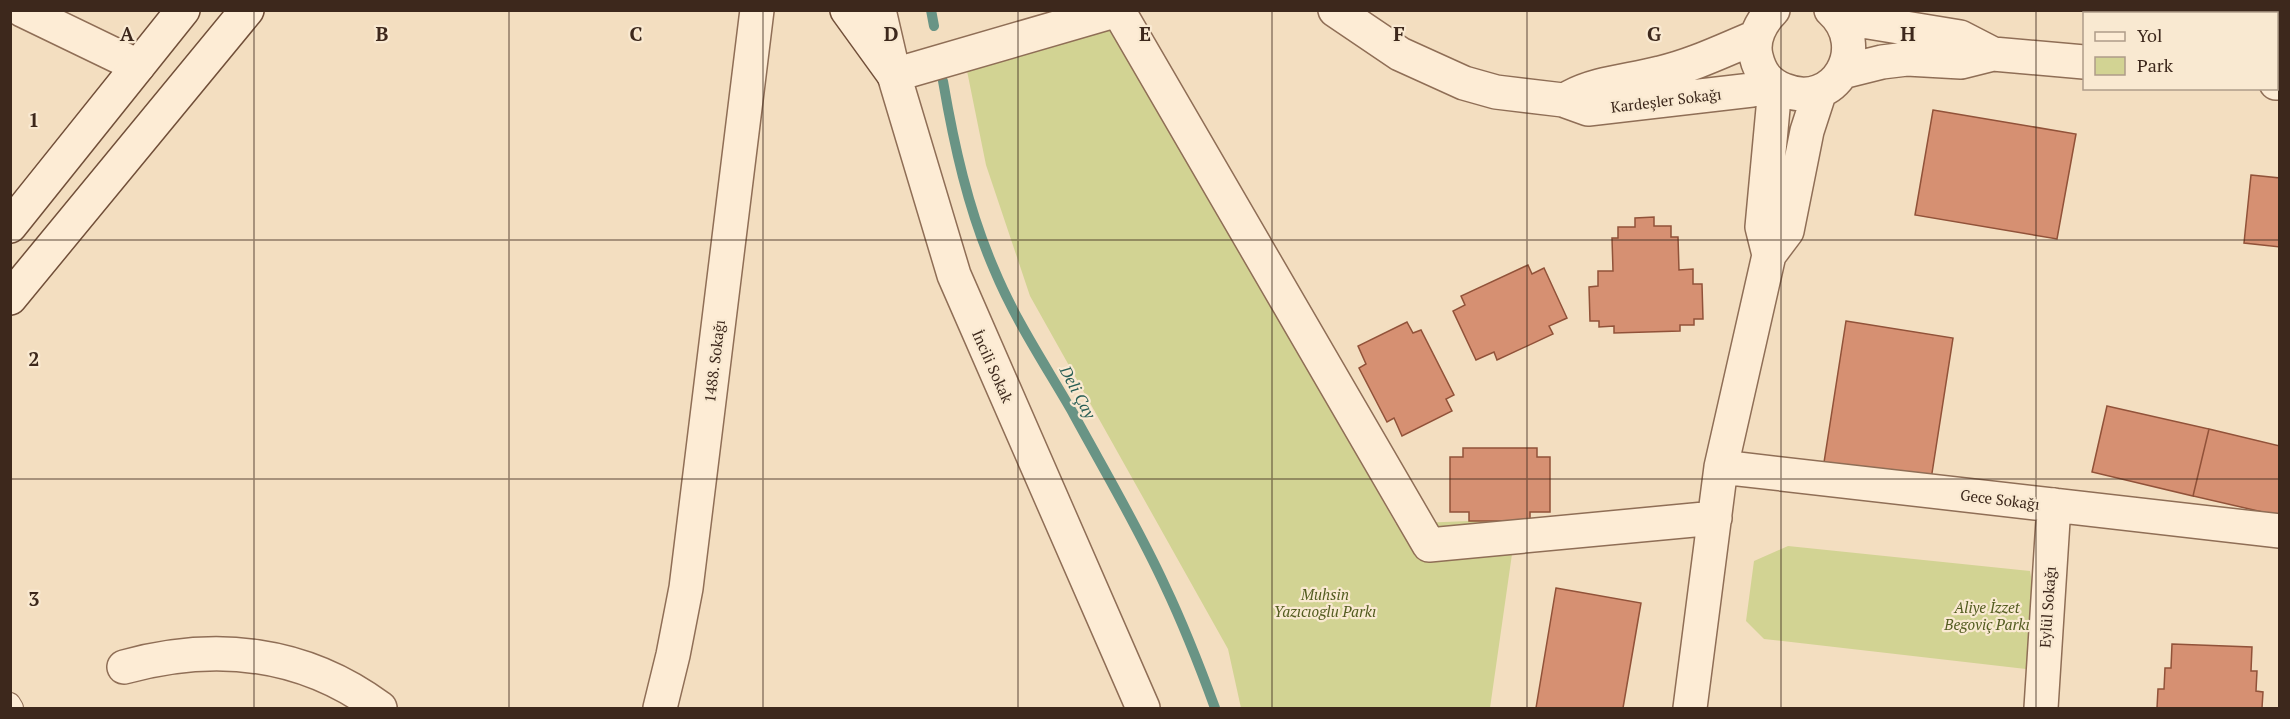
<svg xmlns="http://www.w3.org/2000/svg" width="2290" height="719" viewBox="0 0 2290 719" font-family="'PT Serif',serif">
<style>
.green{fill:#d2d393}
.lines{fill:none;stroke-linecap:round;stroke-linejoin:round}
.stream{stroke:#699485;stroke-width:10}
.building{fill:#d69072;stroke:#915239;stroke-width:1.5}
.lane-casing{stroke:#8f6e56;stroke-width:22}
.street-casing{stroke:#8f6e56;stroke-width:36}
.secondary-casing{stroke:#714f39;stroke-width:36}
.lane{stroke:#fdecd5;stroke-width:20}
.street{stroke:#fdecd5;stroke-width:33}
.secondary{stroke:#fdecd5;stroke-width:33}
.grid{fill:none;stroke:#3d281c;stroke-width:1.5;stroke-opacity:0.55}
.labels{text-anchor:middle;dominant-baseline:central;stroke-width:4.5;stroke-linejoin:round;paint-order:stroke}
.street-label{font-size:15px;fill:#3d281c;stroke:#f9e9d1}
.park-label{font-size:15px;font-style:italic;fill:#535c20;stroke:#f9e9d1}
.water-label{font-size:16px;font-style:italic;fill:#295e55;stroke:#f9e9d1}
.grid-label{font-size:20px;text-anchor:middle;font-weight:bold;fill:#3d281c;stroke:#f9e9d1;stroke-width:4.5;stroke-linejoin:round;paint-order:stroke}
</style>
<rect width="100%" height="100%" fill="#f3dec0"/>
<path class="green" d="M1108,21l288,503 121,-5 -27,189h-249l-13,-59 -198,-353 -44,-131 -22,-109z
M1788,546l242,25 8,47 -12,51 -262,-30 -18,-18 8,-60z"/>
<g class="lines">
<path class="stream" d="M931,10l3,16
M943,81c11,64 25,128 51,188 21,51 52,97 79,144 31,57 65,114 92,173 19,40 35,81 50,122"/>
</g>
<path class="building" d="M1933,110l143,24 -19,105 -142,-24z
M2251,175l29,3v69l-36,-4z
M1654,217v9h17v11h7l1,33 14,-1v15h9l1,35h-9v6h-14v6l-66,2v-7l-15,1v-6h-9l-1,-34 9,-1v-15h15l-1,-33h6v-11h17v-9z
M1528,265l4,9 12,-6 23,50 -18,8 4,8 -56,26 -3,-8 -18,8 -23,-49 12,-6 -4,-9z
M1846,321l107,17 -23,148 -107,-17z
M1407,322l6,11 8,-3 33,65 -8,4 6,12 -50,25 -8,-18 -7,4 -28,-54 7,-4 -8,-18z
M2107,406l102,23 -16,67 -101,-24z
M2209,429l71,17v70l-87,-20z
M1463,448h74v9h13v55h-20v9h-61v-9h-19v-55h13z
M1556,588l85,15 -18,105h-87z
M2172,644l80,3 -1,24h6l-1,20 7,1 -1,16h-105l1,-19h6l1,-21h6z"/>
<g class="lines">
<defs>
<path id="lane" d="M10,703l3,5"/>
<path id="street" d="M22,10l116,56
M879,10l15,65 60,200 189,433
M1118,10l311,535 286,-27
M1335,10l65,44 64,29 32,9 67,8 25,9 164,-19 16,-9
M1773,10c-12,12 -21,29 -17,46 4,17 12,28 28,34 51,21 88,-43 47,-80
M2116,10v4
M1838,17l122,20 33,17
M1842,72l40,-10 25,-3 54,3 32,-8 91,8
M894,75l224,-65
M2276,83h4
M1570,97c28,-15 60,-16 90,-24 34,-8 64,-23 96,-36
M1769,255l-7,-28 13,-140
M1721,467l559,64
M124,667c91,-25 179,-16 256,41
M660,708l13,-53 13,-67 71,-578
M1690,708l31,-241 48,-212 18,-24 20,-100 13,-40
M2041,708l13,-203"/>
<path id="secondary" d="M847,10l47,65
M10,226l173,-216
M10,298l237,-288"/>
</defs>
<use href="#lane" class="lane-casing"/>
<use href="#street" class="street-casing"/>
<use href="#secondary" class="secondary-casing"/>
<use href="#lane" class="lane"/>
<use href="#street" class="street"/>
<use href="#secondary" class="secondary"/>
</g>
<path class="grid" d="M254,10v698M509,10v698M763,10v698M1018,10v698M1272,10v698M1527,10v698M1781,10v698M2036,10v698M10,240h2270M10,479h2270"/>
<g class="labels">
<g class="street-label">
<text transform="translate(1666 100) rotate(-7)">Kardeşler Sokağı</text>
<text transform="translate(714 361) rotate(-83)">1488. Sokağı</text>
<text transform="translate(993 366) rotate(66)">İncili Sokak</text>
<text transform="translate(2000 499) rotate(7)">Gece Sokağı</text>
<text transform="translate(2047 607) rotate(-86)">Eylül Sokağı</text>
</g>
<g class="park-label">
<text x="1325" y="594">Muhsin<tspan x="1325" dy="17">Yazıcıoglu Parkı</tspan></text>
<text x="1987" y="607">Aliye İzzet<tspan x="1987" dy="17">Begoviç Parkı</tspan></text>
</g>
<g class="water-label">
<text transform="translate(1078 392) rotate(62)">Deli Çay</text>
</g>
</g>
<g class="grid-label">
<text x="127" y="41">A</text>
<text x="382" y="41">B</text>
<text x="636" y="41">C</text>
<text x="891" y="41">D</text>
<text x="1145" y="41">E</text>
<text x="1399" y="41">F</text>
<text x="1654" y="41">G</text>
<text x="1908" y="41">H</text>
<text x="34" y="127">1</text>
<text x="34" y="366">2</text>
<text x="34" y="606">3</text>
</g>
<rect width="2290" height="719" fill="none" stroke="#3d281c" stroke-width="24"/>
<rect x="2083" y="12" width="195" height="78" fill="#f9e9d1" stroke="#ae9c89" stroke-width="1.5"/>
<rect x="2095" y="32" width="30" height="9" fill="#fdecd5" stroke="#ae9c89" stroke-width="1.5"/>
<text x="2137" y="42" font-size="18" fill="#3d281c">Yol</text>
<rect x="2095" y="57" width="30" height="18" fill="#d2d393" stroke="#ae9c89" stroke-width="1.5"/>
<text x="2137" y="72" font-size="18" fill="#3d281c">Park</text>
</svg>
